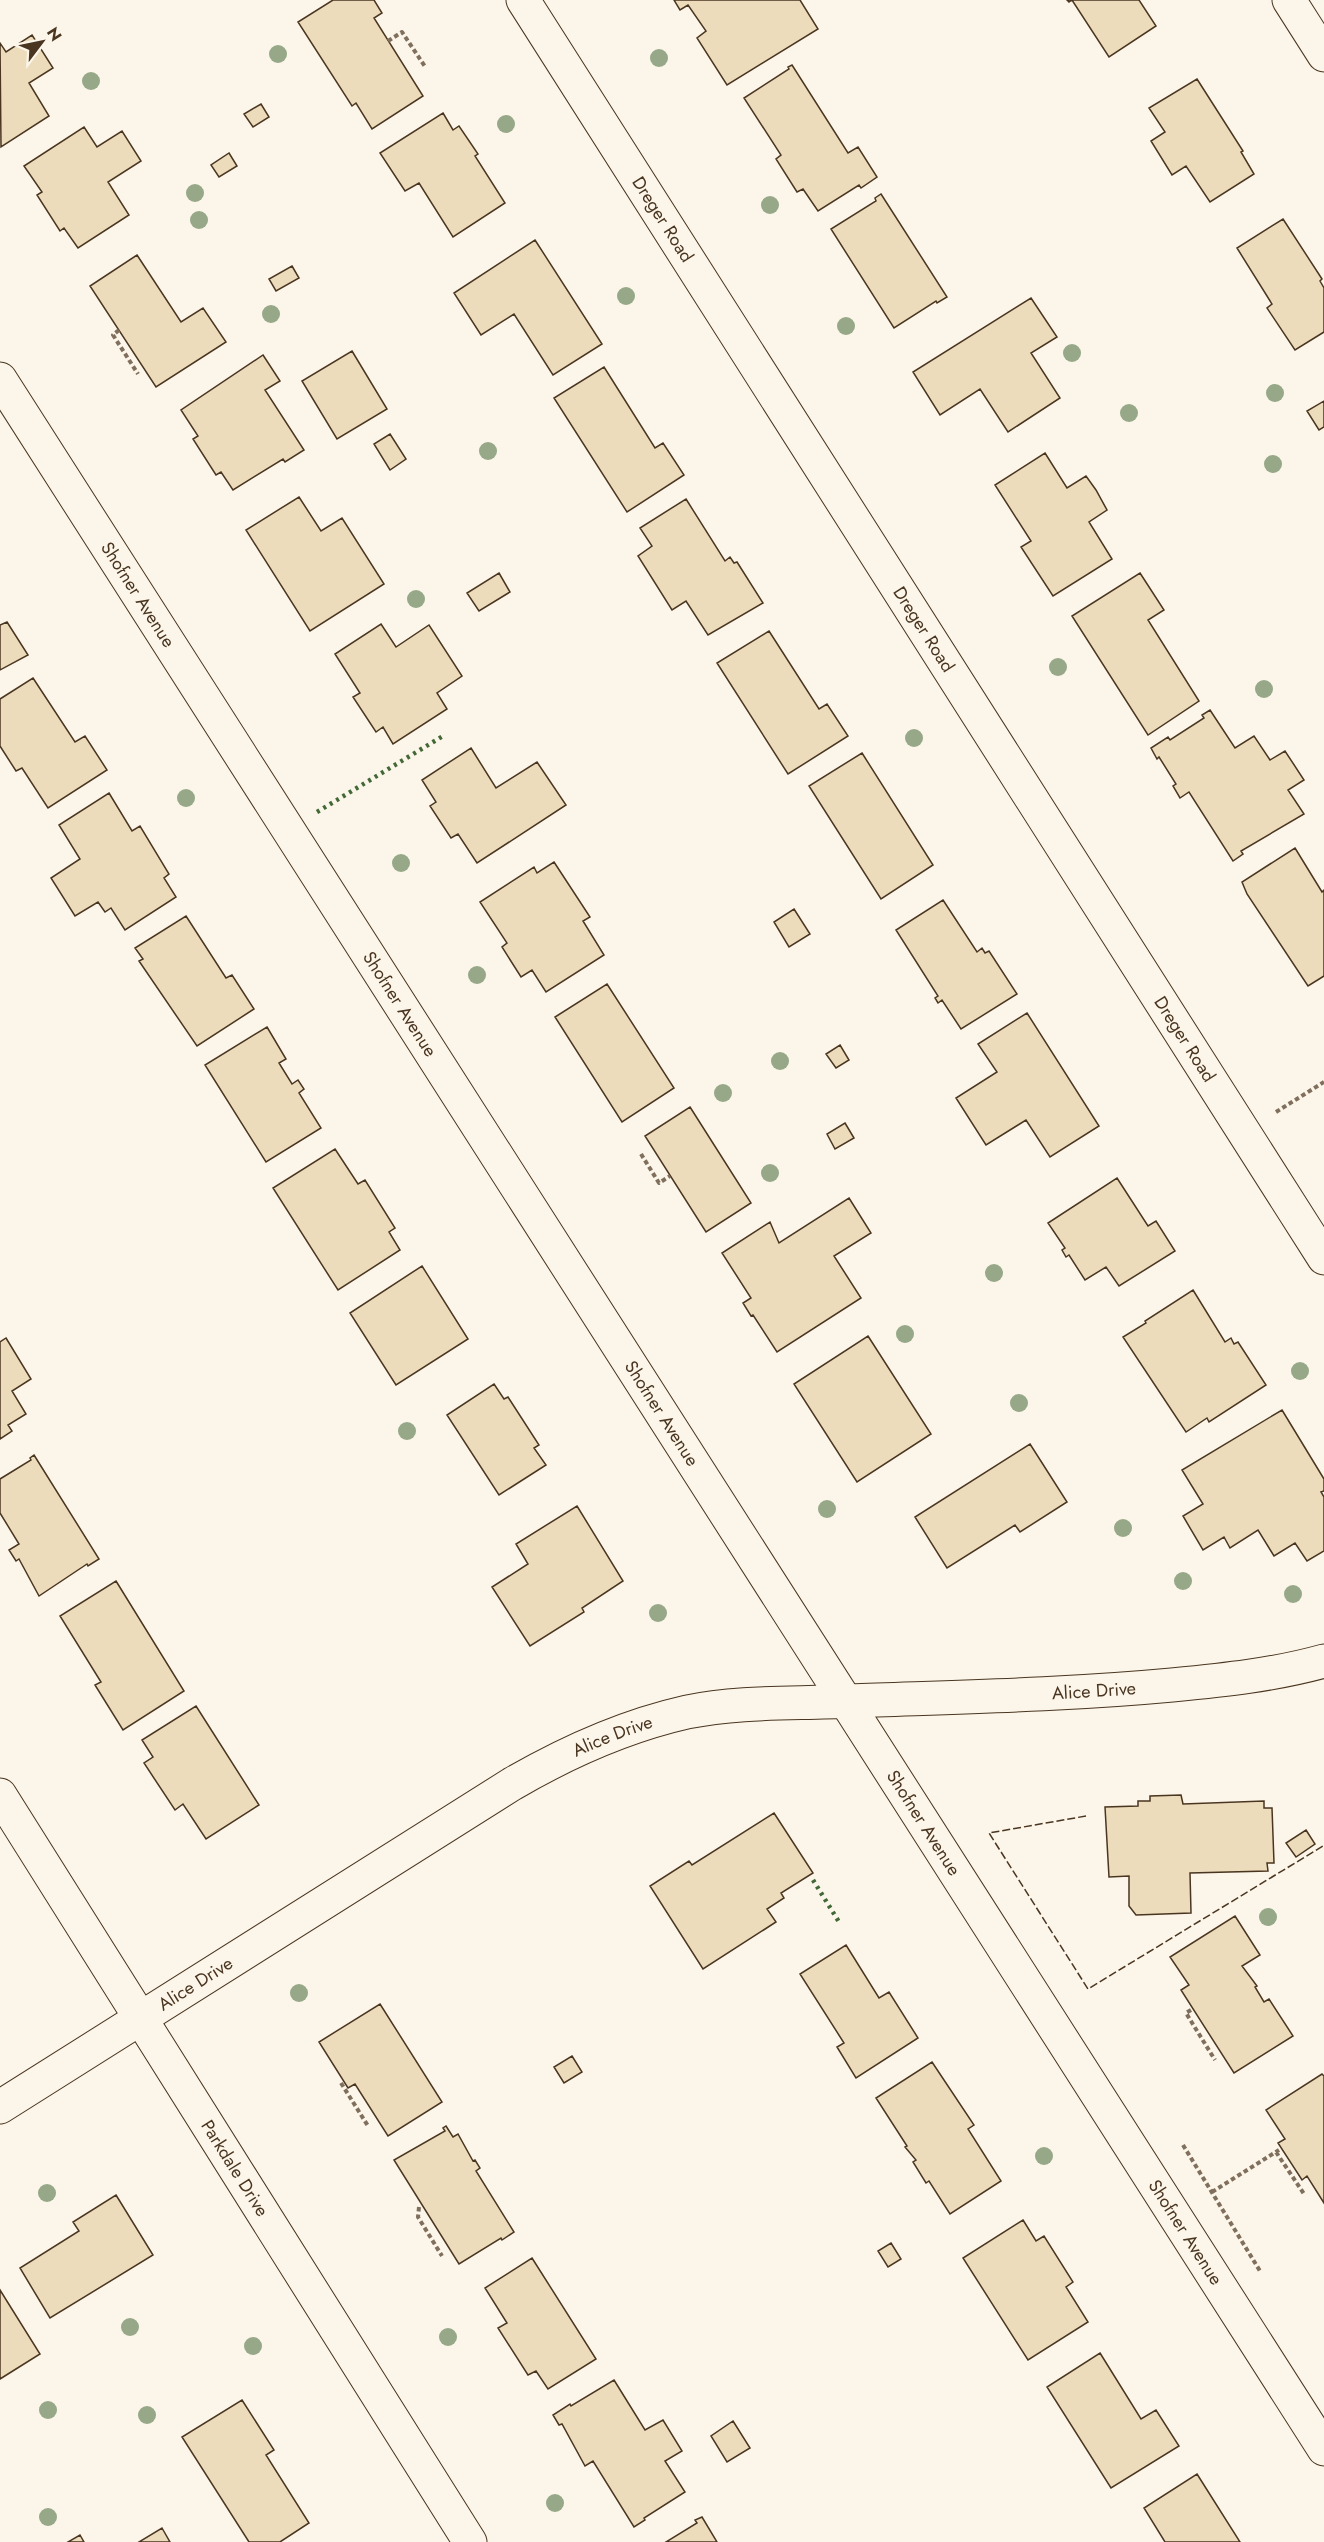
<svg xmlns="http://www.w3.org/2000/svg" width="1324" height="2542" viewBox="0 0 1324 2542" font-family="Jost,sans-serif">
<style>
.building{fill:#ecdcbc;stroke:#4a3520;stroke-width:1.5}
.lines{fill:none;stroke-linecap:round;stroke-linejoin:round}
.street-casing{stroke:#4a3520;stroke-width:35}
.path{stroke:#7f6f5c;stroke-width:4;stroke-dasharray:4.5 3;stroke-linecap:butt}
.street{stroke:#fbf6e9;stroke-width:33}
.hedge{stroke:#436837;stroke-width:4.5;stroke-dasharray:3 4.5;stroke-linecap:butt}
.fence{stroke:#4a3520;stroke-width:1.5;stroke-dasharray:8 3;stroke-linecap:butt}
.tree{fill:#96a887}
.labels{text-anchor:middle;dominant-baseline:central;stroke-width:4.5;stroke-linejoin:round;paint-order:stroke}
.street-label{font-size:18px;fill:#4a3520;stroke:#fbf6e9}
</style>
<rect width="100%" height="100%" fill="#fbf6e9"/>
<path class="building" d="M333,0h41l8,13 -8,5 49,78 -51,33 -16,-26 -4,3 -54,-84z
M674,0h126l18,29 -91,56 -30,-47 9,-7 -18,-26 -8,5z
M1067,0h72l17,26 -47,31 -37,-57 -3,2z
M32,35l21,33 -24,15 20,33 -48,31 -1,-104 6,9z
M792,65l56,88 10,-6 19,30 -16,11 -2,-3 -41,26 -15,-22 -6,3 -21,-33 5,-4 -37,-57 45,-29 -1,-2z
M1197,79l46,72 -2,1 13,22 -44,28 -24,-36 -14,9 -21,-34 14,-9 -16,-24z
M261,104l8,13 -16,10 -9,-13z
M443,113l10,17 6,-4 19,28 -3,2 30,47 -52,34 -34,-54 -14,8 -25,-38z
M84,127l13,20 25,-16 19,30 -33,21 21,33 -51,33 -14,-20 -4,3 -23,-36 5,-3 -18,-26z
M229,153l8,13 -18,11 -8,-12z
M881,194l66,103 -10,6 -1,-2 -42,27 -63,-99 45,-28 -1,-3z
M1283,219l39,60 -2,2 4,7v44l-29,18 -28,-42 5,-4 -35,-56z
M535,240l67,104 -49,31 -39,-61 -33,21 -27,-42z
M137,255l44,67 22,-14 23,34 -70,45 -66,-101z
M292,266l7,12 -23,13 -7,-12z
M1031,298l26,39 -26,16 29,45 -52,34 -28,-43 -40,26 -27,-43z
M352,351l35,58 -50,30 -35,-58z
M263,355l17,26 -15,9 39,60 -19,12 -2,-3 -50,31 -12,-18 -5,3 -23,-36 5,-3 -17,-26z
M604,367l51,81 8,-5 21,32 -57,37 -73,-114z
M1324,401v26l-5,3 -12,-19z
M390,434l16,25 -16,11 -16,-26z
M1045,453l22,35 19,-12 10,14 11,20 -18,12 23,37 -59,37 -32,-49 10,-6 -36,-56z
M299,497l22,34 21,-13 42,66 -74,47 -64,-101z
M686,499l39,62 5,-4 4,6 3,-1 26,41 -55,32 -22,-34 -14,9 -34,-54 14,-10 -12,-18z
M499,573l11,19 -31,19 -12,-18z
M1140,573l24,37 -16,10 51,81 -51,34 -76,-119z
M7,622l21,33 -28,15v-45z
M381,624l15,23 33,-22 33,51 -25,17 10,16 -54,35 -10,-17 -7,5 -23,-35 7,-4 -25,-39z
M769,631l50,78 8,-5 21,32 -60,38 -71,-111z
M33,678l42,64 10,-6 22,34 -59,38 -26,-40 -6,3 -16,-25v-47z
M1210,710l25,38 19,-12 16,24 15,-9 19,29 -16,10 16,24 -63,37 2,3 -10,7 -44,-69 -9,6 -7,-12 3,-2 -17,-27 -2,2 -6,-11 17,-11 2,3 34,-22 -2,-3z
M471,748l25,40 41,-26 29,43 -89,58 -19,-29 -7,4 -21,-32 6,-4 -14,-22z
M862,753l71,112 -52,34 -72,-113z
M109,793l23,38 8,-5 29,48 -5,4 12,19 -51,33 -14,-22 -6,4 -7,-10 -23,14 -24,-38 29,-19 -21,-34z
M1295,848l27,44 2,-2v86l-16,10 -61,-92 -5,-12z
M554,862l36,55 -7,4 21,34 -58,37 -14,-22 -11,7 -19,-30 5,-4 -27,-41 54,-35 3,6z
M943,900l34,52 5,-4 3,5 4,-2 28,43 -56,35 -19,-29 -4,3 -3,-5 3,-2 -42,-66z
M794,909l16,25 -21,13 -15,-25z
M186,916l40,62 6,-3 22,34 -57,37 -58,-85 4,-2 -8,-11z
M607,984l67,104 -52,34 -67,-105z
M1027,1013l72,113 -49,31 -24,-37 -40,25 -30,-47 41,-26 -19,-28z
M267,1027l19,32 -7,4 13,21 6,-4 6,9 -5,4 22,35 -55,34 -61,-97z
M840,1045l9,15 -13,8 -10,-14z
M690,1107l61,96 -45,29 -61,-96z
M845,1123l9,15 -19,11 -8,-15z
M335,1149l23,35 7,-4 30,48 -6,4 11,18 -62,40 -65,-102z
M1117,1178l31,48 8,-5 19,30 -56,35 -13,-19 -21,13 -16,-25 -3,2 -4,-7 3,-2 -17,-25z
M849,1198l22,35 -37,23 27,42 -84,54 -24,-37 -2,1 -8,-13 8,-5 -29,-45 48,-31 9,21z
M422,1266l46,73 -72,46 -46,-72z
M1193,1290l32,52 6,-4 3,6 4,-2 28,43 -57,37 -2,-4 -21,14 -63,-95 23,-14 -1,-2z
M868,1336l63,98 -74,48 -63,-98z
M6,1338l25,41 -19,12 14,23 -18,11 4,6 -12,8v-97z
M494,1384l10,15 4,-2 31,48 -5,3 12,17 -47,30 -52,-80z
M1282,1410l42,69v12l-3,1 3,5v54l-17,10 -12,-18 -21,13 -16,-26 -28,18 -6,-11 -21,13 -20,-34 20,-12 -21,-34z
M1030,1444l37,58 -47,30 -5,-7 -68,43 -32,-51z
M34,1455l65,104 -11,7 -1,-2 -48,32 -20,-37 -3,2 -7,-11 10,-6 -19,-31v-34l31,-19 -1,-2z
M577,1506l46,75 -41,27 2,4 -54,34 -38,-59 36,-23 -12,-20z
M116,1581l68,110 -61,39 -28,-45 6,-3 -41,-66z
M196,1706l63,99 -53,34 -23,-35 -8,6 -31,-47 9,-6 -11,-17z
M1181,1795l2,9 81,-3v7h8l2,55h-7l1,8 -78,2 1,40 -55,2 -7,-9v-30l-20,1 -4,-70 33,-1v-5h12v-5z
M774,1813l39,60 -32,20 3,5 -17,11 9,13 -73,47 -53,-83 39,-25 3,4z
M1306,1830l9,14 -19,13 -10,-14z
M1235,1916l25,39 -18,11 15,20 -2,1 9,15 5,-3 24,37 -59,37 -53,-83 8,-5 -19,-28z
M846,1945l33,53 10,-6 29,46 -62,40 -19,-31 7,-4 -44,-69z
M380,2004l62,98 -54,34 -33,-52 -7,4 -29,-46z
M572,2056l10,16 -18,11 -10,-16z
M932,2062l42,63 -6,4 33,52 -51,33 -21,-33 -3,2 -13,-21 3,-2 -11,-13 2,-1 -31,-48z
M1322,2074l2,2v127l-17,-27 -5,4 -24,-37 7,-4 -19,-29z
M446,2126l7,11 5,-3 15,27 2,-1 5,8 -4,3 38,61 -12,8 -1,-2 -42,26 -65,-104 51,-29 -2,-3z
M116,2195l37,60 -103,63 -30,-50 59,-37 -6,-9z
M1023,2220l13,21 8,-5 29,46 -7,5 22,35 -60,38 -65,-102z
M891,2243l10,16 -13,8 -10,-16z
M532,2258l64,101 -48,30 -12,-18 -8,4 -30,-47 9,-5 -22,-35z
M0,2290l40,64 -40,25z
M1100,2353l41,66 15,-9 23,36 -68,42 -64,-101z
M614,2380l31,50 18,-10 19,31 -17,10 20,31 -41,26 1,2 -11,7 -41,-66 -8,5 -23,-42 -3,1 -6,-10 17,-11 1,2z
M242,2400l32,50 -8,5 43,68 -29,19h-31l-67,-105z
M733,2421l17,27 -23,14 -16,-26z
M1197,2474l43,68h-75l-21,-34z
M702,2517l15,25h-51l31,-19 -2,-3z
M162,2528l8,14h-31z
M80,2535l4,7h-16z"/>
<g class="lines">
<defs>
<g id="street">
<path id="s1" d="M523,0l801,1258"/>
<path d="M1289,0l35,55"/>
<path id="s2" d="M0,379l1324,2070"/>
<path id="s3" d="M0,1795l470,747"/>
<path id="s4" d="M0,2107l512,-323c55,-32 113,-58 175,-72 54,-11 109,-8 163,-11 107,-4 215,-6 322,-16 51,-5 102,-10 152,-24"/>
</g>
</defs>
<use href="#street" class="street-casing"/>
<path class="path" d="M388,41l14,-9 24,36
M119,330l-6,5 25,39
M1276,1112l48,-30
M641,1154l18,29 11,-7
M1191,2010l-5,3 29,47
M341,2083l27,43
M1183,2145l77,126
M1276,2152l28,42
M1212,2192l67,-42
M419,2207l-1,10 24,39"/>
<use href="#street" class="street"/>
<path class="hedge" d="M317,812l126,-76
M813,1880l26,42"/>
<path class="fence" d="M1086,1816l-97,17 99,156 235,-143"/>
</g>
<g class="tree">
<circle cx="278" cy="54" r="9"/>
<circle cx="659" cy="58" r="9"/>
<circle cx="91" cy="81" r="9"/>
<circle cx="506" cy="124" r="9"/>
<circle cx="195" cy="193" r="9"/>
<circle cx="770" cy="205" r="9"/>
<circle cx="199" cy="220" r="9"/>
<circle cx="626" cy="296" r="9"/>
<circle cx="271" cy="314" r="9"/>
<circle cx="846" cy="326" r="9"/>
<circle cx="1072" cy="353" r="9"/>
<circle cx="1275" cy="393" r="9"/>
<circle cx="1129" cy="413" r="9"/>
<circle cx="488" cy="451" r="9"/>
<circle cx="1273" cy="464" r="9"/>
<circle cx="416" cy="599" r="9"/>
<circle cx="1058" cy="667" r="9"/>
<circle cx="1264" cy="689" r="9"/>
<circle cx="914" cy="738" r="9"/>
<circle cx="186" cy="798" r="9"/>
<circle cx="401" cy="863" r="9"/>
<circle cx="477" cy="975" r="9"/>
<circle cx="780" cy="1061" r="9"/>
<circle cx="723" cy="1093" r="9"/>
<circle cx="770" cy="1173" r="9"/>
<circle cx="994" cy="1273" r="9"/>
<circle cx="905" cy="1334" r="9"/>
<circle cx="1300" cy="1371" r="9"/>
<circle cx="1019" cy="1403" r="9"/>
<circle cx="407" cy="1431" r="9"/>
<circle cx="827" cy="1509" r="9"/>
<circle cx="1123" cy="1528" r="9"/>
<circle cx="1183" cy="1581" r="9"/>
<circle cx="1293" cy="1594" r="9"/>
<circle cx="658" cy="1613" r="9"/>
<circle cx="1268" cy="1917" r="9"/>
<circle cx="299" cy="1993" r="9"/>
<circle cx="1044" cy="2156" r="9"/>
<circle cx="47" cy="2193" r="9"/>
<circle cx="130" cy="2327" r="9"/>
<circle cx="448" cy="2337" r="9"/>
<circle cx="253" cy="2346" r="9"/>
<circle cx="48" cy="2410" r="9"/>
<circle cx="147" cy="2415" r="9"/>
<circle cx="555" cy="2503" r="9"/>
<circle cx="48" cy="2517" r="9"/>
</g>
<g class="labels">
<g class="street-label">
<text stroke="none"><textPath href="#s1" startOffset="260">Dreger Road</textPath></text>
<text stroke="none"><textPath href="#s2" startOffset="256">Shofner Avenue</textPath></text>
<text stroke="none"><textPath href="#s1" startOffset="746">Dreger Road</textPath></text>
<text stroke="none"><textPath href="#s2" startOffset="742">Shofner Avenue</textPath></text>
<text stroke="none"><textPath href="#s1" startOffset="1232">Dreger Road</textPath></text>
<text stroke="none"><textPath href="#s2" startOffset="1228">Shofner Avenue</textPath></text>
<text stroke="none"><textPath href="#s4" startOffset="1203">Alice Drive</textPath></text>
<text stroke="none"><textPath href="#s4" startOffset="717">Alice Drive</textPath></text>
<text stroke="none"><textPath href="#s2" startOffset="1714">Shofner Avenue</textPath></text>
<text stroke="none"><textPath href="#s4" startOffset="231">Alice Drive</textPath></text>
<text stroke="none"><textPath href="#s3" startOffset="441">Parkdale Drive</textPath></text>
<text stroke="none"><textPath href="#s2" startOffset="2200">Shofner Avenue</textPath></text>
</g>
</g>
<g transform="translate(42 42) rotate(58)" stroke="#fbf6e9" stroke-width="4.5" paint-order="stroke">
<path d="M0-4.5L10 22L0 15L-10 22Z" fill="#4a3520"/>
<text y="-9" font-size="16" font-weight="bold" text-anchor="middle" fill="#4a3520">N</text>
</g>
</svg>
